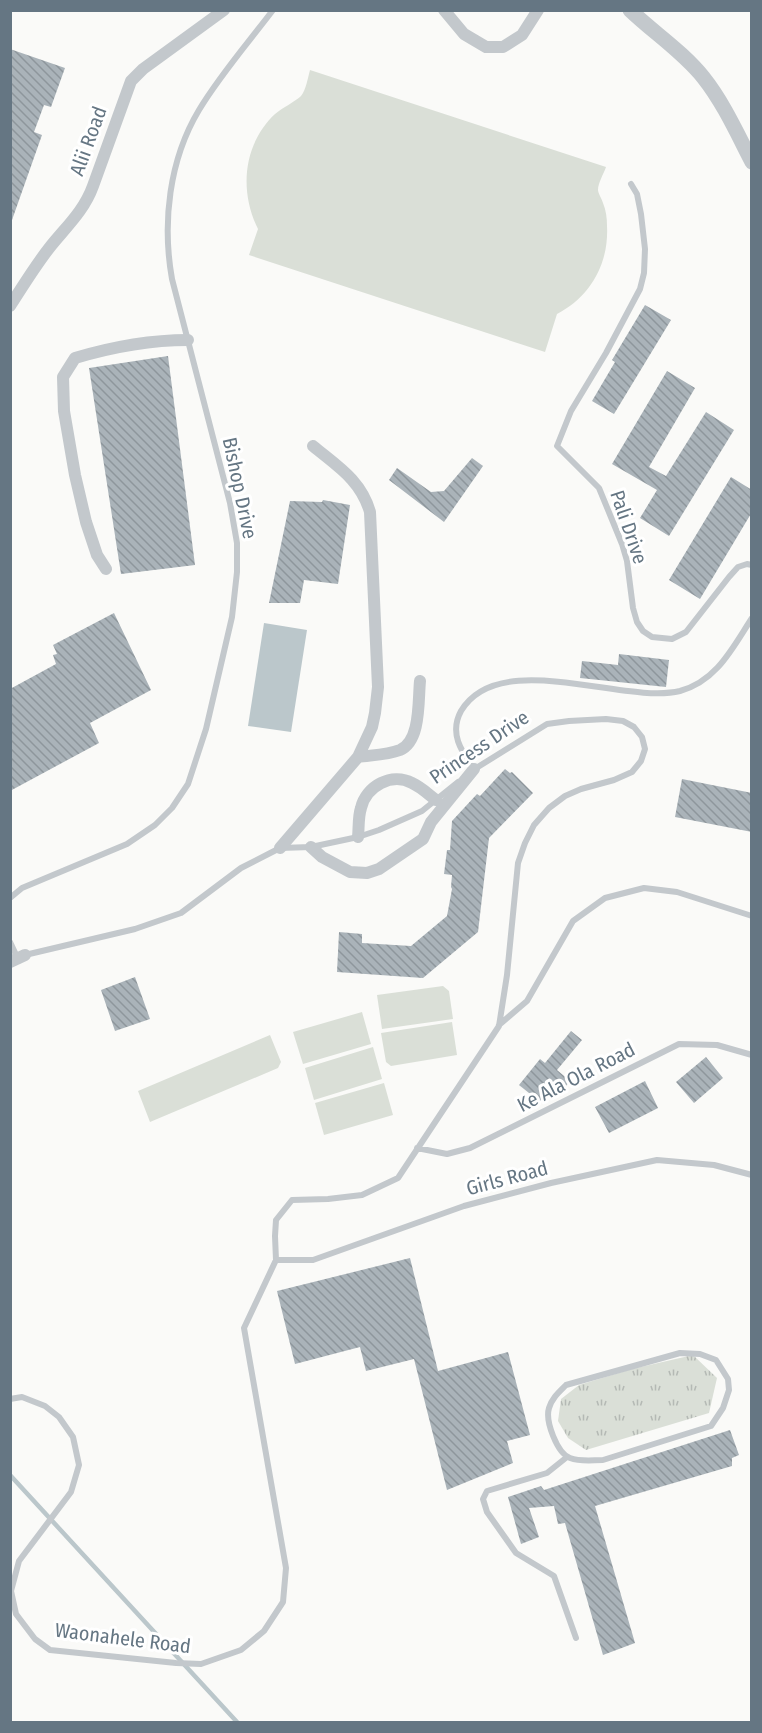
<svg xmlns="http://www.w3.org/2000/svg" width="762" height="1733" viewBox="0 0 762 1733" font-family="'Fira Sans Condensed',sans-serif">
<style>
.grass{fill:url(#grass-tufts)}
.green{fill:#dadfd7}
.water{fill:#bbc7cb}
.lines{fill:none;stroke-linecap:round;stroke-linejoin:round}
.stream{stroke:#bbc7cb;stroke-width:4.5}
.building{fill:url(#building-back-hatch)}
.service{stroke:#c3c8cc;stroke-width:6}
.minor{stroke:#c3c8cc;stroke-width:12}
.tertiary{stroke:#c3c8cc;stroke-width:15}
.labels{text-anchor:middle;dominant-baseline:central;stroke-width:6;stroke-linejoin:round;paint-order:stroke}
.street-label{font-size:20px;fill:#657683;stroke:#fff}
</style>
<defs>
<pattern id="grass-tufts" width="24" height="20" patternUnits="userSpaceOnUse" patternTransform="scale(1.5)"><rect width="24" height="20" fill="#dadfd7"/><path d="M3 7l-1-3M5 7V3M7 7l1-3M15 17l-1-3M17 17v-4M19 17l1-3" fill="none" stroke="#b4b9b4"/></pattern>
<pattern id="building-back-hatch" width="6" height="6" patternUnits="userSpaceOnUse" patternTransform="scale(1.5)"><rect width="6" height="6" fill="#aab3b9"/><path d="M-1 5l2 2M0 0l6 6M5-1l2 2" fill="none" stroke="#8e969c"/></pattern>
</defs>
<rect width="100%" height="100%" fill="#fafaf8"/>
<path class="grass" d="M693,1355l24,23 -8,35 -123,37 -18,-12 -10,-17 3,-22 18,-14 53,-16z"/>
<path class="green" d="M310,70l296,97c-2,6 -8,16 -8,23 0,3 4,9 5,13 3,7 4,15 4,23 2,38 -17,71 -50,88l-12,38 -296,-97 9,-26c-19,-38 -15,-85 17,-115 7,-6 21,-13 26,-18 5,-6 7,-19 9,-26z
M443,986l6,5 4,28 -71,10 -5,-34z
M362,1012l9,32 -68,20 -10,-32z
M452,1022l5,33 -66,11 -5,-4 -5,-29z
M270,1035l11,27 -3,6 -128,54 -12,-31z
M373,1047l9,32 -68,21 -9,-32z
M384,1083l9,32 -69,20 -9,-32z"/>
<path class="water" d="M264,623l43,7 -16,102 -43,-6z"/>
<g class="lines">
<path class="stream" d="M10,1475l227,247"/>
</g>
<path class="building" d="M10,49l55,19 -14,39 -7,-2 -10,27 8,3 -30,85h-2z
M645,305l26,15 -57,94 -22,-13 23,-39 -3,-2z
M168,356l27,209 -74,9 -32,-206z
M667,371l28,17 -46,79 17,9 40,-64 28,18 -65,106 -29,-18 17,-28 -45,-26z
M472,458l11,8 -39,56 -55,-42 8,-12 34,24 13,-1z
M731,477l21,13v22l-52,87 -31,-19z
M323,500l27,5 -12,79 -34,-4 -4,23h-31l21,-102 32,1z
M114,613l37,77 -61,33 9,20 -89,48v-102l46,-25 -3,-9 4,-1 -4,-9z
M619,654l50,6 -3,27 -86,-9 2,-17 36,4z
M505,769l5,4 2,-1 21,21 -44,45 -11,94 -55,46 -86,-6 2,-40 23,2v9l49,3 36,-30 5,-27 -1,-2 1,-12 -8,-1 3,-24h3l2,-29 25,-27 3,2z
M682,779l70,14v39l-77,-15z
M135,977l15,42 -35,12 -14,-41z
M571,1031l11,9 -25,30 13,11 -9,11 -22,9 -20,-16 21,-26 5,4z
M706,1057l17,21 -29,25 -18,-21z
M645,1081l13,27 -49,25 -14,-26z
M410,1258l28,113 70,-19 22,83 -23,6 6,22 -66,27 -33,-131 -48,12 -6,-24 -65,17 -18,-73z
M730,1430l9,25 -7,3v8l-137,40 40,137 -32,12 -38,-132 -7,1 -4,-18 -25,2 10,29 -18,7 -13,-47 33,-11 3,4z"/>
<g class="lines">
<path class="service" d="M631,184l6,10 4,20 4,35 -1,24 -4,16 -34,64 -35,58 -14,35 42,42 23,56 5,17 6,47 4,14 6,9 9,6 20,2 14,-7 43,-55 9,-10 9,-3 5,1
M474,769c-13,-18 -25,-36 -13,-58 38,-64 162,-6 219,-20 37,-10 53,-44 72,-73
M10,898l12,-10 105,-44 28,-19 17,-17 16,-24 18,-55 26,-112 5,-45v-29l-7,-40 -58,-224c-10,-56 -3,-119 27,-169 21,-35 49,-67 74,-100
M10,942l8,17
M25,955l110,-26 46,-16 60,-45 39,-20 31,-1 47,-10 21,-7 43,-19 36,-29
M499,1025l28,-24 46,-80 32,-23 39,-10 33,4 75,24
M417,1148l30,6 23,-6 209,-104 38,1 35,10
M276,1260h37l151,-54 87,-23 106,-23 57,5 38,10
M680,1353l20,1 16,6 12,19 1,11 -6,18 -12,18 -108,34c-11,0 -22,2 -33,-2 -13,-5 -25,-37 -21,-50 3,-10 10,-16 17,-23z
M10,1399l12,-2 23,9 14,11 14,20 6,28 -8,27 -52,69 -8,30 5,23 19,25 15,11 126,13 25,1 40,-14 23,-19 19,-29 3,-34 -42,-240 32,-68 -1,-24 1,-16 16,-20 36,-1 34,-4 36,-17 101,-152 8,-51 11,-112 7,-20 9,-18 15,-17 16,-12 16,-7 33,-9 18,-8 9,-11 4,-12 -3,-12 -8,-10 -11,-6 -17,-2 -37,2 -22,3 -74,46
M567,1457l-20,16 -60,18 -4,8 4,13 29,41 38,23 22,62"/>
<path class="minor" d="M444,10l20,24 22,13h17l19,-12 16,-25
M10,306c13,-20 25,-40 40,-59 16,-20 34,-36 43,-61l38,-105 12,-12 81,-59
M106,569l-9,-14 -11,-33 -11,-47 -11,-64 -1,-34 12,-19c37,-11 74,-18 113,-18
M358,757c14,-2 29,-2 42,-7 21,-9 18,-49 20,-69
M358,837c1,-9 0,-20 3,-29 5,-22 31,-36 51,-25 9,4 16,11 24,17
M311,847l11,10 28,15 17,1 12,-4 44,-30 8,-17 43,-53
M280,848l78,-91 14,-30 3,-14 3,-26 -8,-175c-9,-32 -33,-46 -57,-66
M10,962l15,-7"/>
<path class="tertiary" d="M630,10c24,23 52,41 73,67 20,25 34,56 49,85"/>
</g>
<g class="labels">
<g class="street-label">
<text transform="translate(88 141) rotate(-70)">Alii Road</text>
<text transform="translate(240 488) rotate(78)">Bishop Drive</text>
<text transform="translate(629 527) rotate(71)">Pali Drive</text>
<text transform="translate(479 747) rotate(-34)">Princess Drive</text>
<text transform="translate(576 1077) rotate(-27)">Ke Ala Ola Road</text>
<text transform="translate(507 1178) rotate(-15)">Girls Road</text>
<text transform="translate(123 1638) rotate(7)">Waonahele Road</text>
</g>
</g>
<rect width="762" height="1733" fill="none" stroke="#657683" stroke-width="24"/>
</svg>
